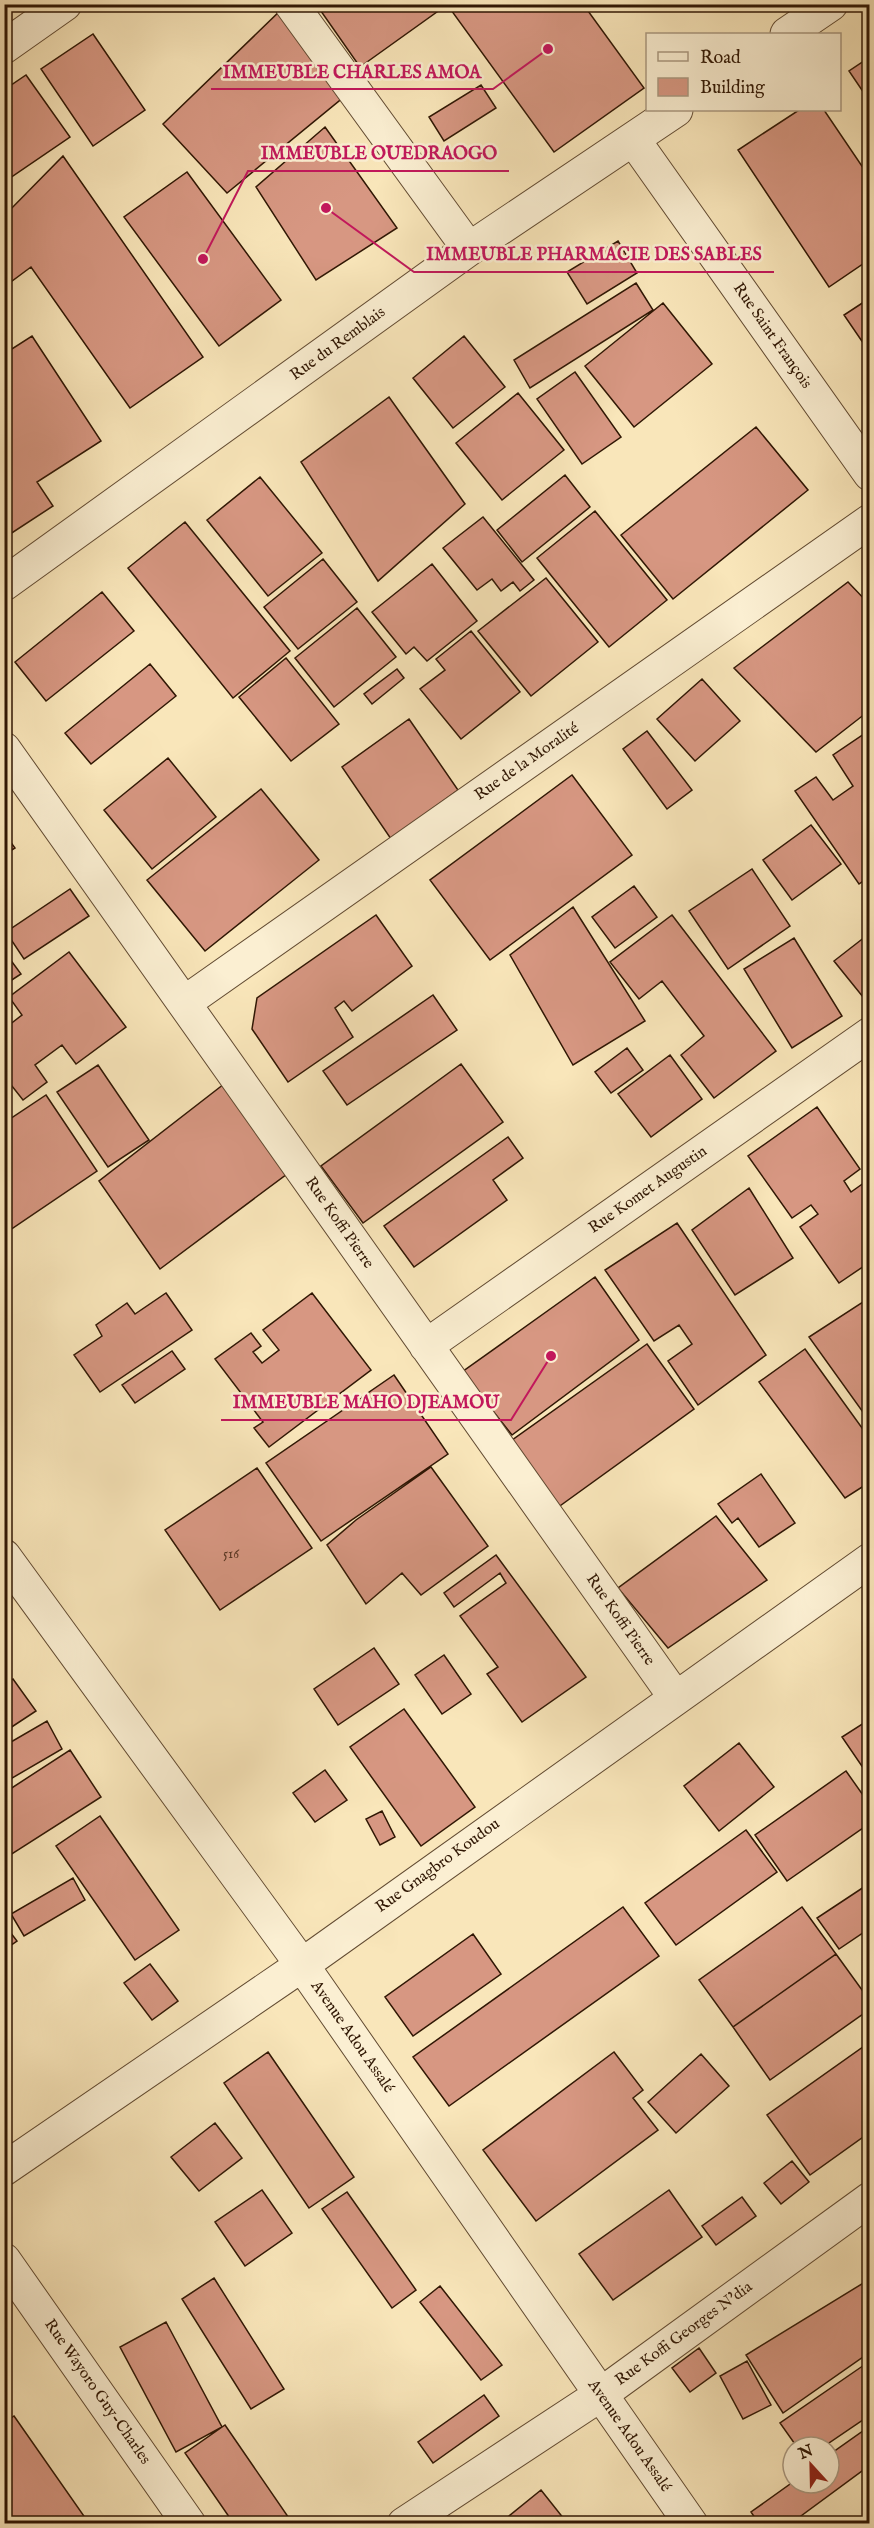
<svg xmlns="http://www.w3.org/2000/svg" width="874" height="2528" viewBox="0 0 874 2528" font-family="'IM FELL English',serif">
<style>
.building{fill:#d79782;stroke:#301704;stroke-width:1.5}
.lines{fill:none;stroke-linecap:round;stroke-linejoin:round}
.minor-casing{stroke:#624b32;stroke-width:35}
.minor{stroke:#fbefd2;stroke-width:33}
.labels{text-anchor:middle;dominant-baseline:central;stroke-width:5;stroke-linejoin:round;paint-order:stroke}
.number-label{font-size:14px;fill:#5a3724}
.street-label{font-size:16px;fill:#301704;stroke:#fbefd2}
.leader{fill:none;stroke:#c2185b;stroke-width:2}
.callout-dot{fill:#c2185b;stroke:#fbefd2;stroke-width:2}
.callout-label{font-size:18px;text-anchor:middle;font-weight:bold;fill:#c2185b;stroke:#fbefd2;stroke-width:5;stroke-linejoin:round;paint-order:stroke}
</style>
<rect width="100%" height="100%" fill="#f9e6ba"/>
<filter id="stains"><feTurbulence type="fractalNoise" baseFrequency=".00333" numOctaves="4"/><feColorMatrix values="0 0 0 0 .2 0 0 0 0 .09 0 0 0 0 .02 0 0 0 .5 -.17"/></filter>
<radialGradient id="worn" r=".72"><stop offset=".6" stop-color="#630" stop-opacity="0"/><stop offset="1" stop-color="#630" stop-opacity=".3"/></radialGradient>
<path class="building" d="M316,4h132l-88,63z
M459,4h124l61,84 -90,64 -103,-142z
M282,9l63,87 -118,97 -64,-69z
M93,34l52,76 -52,36 -52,-77z
M870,57v45l-21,-31z
M26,75l44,62 -66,45v-92z
M481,85l15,23 -52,33 -15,-24z
M799,110h25l46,68v81l-41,28 -91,-137z
M325,127l72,101 -81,52 -60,-93z
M63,156l140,201 -73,51 -99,-141 -27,20v-71z
M187,172l94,128 -62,46 -95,-129z
M618,241l19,32 -50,31 -20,-32z
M636,283l17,27 -123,78 -16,-28z
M870,298v55l-26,-38z
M663,303l49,61 -78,63 -49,-61z
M32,336l69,105 -64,41 16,24 -49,32v-184z
M464,336l41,51 -52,41 -40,-50z
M575,372l46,65 -39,27 -45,-65z
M518,393l46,57 -62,50 -46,-57z
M389,397l76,107 -87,77 -77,-119z
M756,427l52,63 -135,109 -52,-64z
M565,475l25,32 -68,55 -25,-32z
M260,477l62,76 -54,43 -61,-76z
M595,511l72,89 -58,47 -72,-89z
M483,517l51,63 -14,11 -7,-9 -12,9 -9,-12 -15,11 -34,-42z
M185,522l105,129 -57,47 -105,-130z
M323,559l34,43 -59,47 -34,-42z
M432,564l45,57 -50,40 -13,-14 -8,7 -34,-42z
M546,578l52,64 -67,54 -53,-65z
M848,582l22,23v105l-54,42 -82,-84z
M102,592l32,39 -88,70 -31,-39z
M357,608l39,49 -62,50 -39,-49z
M471,631l49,61 -59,47 -41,-50 25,-19 -9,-11z
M286,658l53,66 -48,37 -52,-64z
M150,664l26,32 -85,68 -26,-31z
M397,669l7,9 -32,26 -8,-10z
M702,679l38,42 -45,40 -38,-42z
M409,719l49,71 -67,49 -49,-72z
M870,730v146l-11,8 -64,-93 21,-14 17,23 20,-14 -20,-31z
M647,731l45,59 -25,19 -44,-60z
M168,758l48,59 -64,52 -48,-59z
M572,775l60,80 -142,105 -60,-80z
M261,789l58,71 -114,91 -58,-71z
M811,825l30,39 -49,36 -29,-40z
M4,833l11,15 -11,7z
M752,869l38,57 -62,43 -39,-58z
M634,886l23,31 -42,31 -23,-31z
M70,889l19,27 -65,43 -18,-27z
M573,907l72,114 -72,44 -63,-110z
M376,915l36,51 -60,45 -8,-10 -9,7 18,29 -65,45 -36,-53 5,-31z
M672,915l104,136 -62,47 -33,-43 23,-19 -42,-55 -23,18 -29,-37z
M870,933v59l-7,5 -29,-36z
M794,938l48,78 -50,32 -48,-79z
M4,951l17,23 -17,11z
M69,952l57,75 -50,37 -14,-19 -27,20 12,17 -24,18 -19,-24v-47l18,-14 -13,-18z
M433,995l24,35 -110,75 -24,-34z
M627,1048l16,22 -32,23 -16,-21z
M670,1055l32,44 -51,38 -33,-43z
M461,1064l42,58 -140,101 -42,-57z
M98,1065l51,75 -41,27 -51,-75z
M224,1084l63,90 -127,95 -61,-88z
M46,1095l51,76 -93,63v-111z
M817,1107l43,62 -16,12 7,11 17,-12 2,3v79l-31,21 -39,-56 18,-13 -7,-9 -19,13 -44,-62z
M508,1137l15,21 -30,22 14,20 -93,67 -30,-41z
M749,1188l44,70 -58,37 -43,-65z
M677,1223l89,132 -68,50 -30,-44 24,-17 -13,-19 -25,16 -49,-71z
M595,1277l44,63 -127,95 -50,-63z
M166,1293l26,37 -92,62 -26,-37 28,-19 -6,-11 31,-22 8,11z
M312,1293l59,77 -102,77 -15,-19 9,-6 -48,-63 36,-26 10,13 -8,6 9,11 17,-13 -16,-20z
M869,1298l1,2v122l-61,-85z
M647,1344l47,65 -137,99 -49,-65z
M805,1349l65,90v43l-25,16 -86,-116z
M172,1351l13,18 -50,34 -13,-18z
M394,1375l54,79 -127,87 -55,-78z
M431,1467l57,79 -67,49 -19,-22 -36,31 -39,-59 29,-25z
M257,1468l55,80 -92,62 -55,-80z
M761,1474l34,49 -36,24 -21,-29 -6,5 -14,-19z
M716,1516l51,64 -99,68 -50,-60z
M496,1555l90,122 -64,45 -35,-48 11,-7 -38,-51 46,-33 -6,-10 -46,34 -10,-14z
M374,1648l25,36 -61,41 -24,-36z
M444,1655l27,39 -29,20 -27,-39z
M13,1679l23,32 -32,21v-47z
M404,1709l71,98 -54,39 -71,-99z
M870,1719v59l-28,-41z
M47,1721l15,28 -55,32 -3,-4v-31z
M739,1743l35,44 -55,44 -35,-45z
M70,1750l31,47 -97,62v-66z
M325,1770l22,30 -32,22 -22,-29z
M846,1771l24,34v18l-83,58 -32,-46z
M382,1811l13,26 -15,8 -14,-26z
M100,1816l79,114 -44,30 -79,-114z
M746,1830l31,42 -101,73 -31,-42z
M73,1878l12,22 -61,36 -13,-22z
M870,1883v45l-31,21 -22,-31z
M623,1907l36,49 -210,150 -36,-49z
M802,1907l34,47 -103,73 -34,-47z
M4,1924l13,17 -13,9z
M473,1934l28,40 -88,62 -28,-39z
M836,1954l34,47v8l-100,71 -37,-53z
M150,1964l28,37 -26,19 -28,-37z
M870,2042v90l-60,43 -43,-60z
M268,2052l86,125 -45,31 -85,-125z
M614,2052l29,38 -10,8 25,32 -122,91 -53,-71z
M701,2054l28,32 -53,47 -28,-31z
M215,2123l27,35 -43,33 -28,-34z
M792,2161l17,21 -28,22 -17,-21z
M262,2190l30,43 -47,33 -30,-44z
M669,2190l33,47 -89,63 -34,-46z
M347,2192l69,98 -24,18 -70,-99z
M742,2197l14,19 -40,29 -14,-19z
M214,2278l70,111 -33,20 -69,-110z
M865,2282l5,7v63l-87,61 -37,-58z
M440,2286l62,79 -21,15 -61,-78z
M166,2322l56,105 -46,25 -56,-105z
M699,2348l17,25 -26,19 -18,-24z
M747,2361l24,44 -28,14 -23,-43z
M867,2363l3,52 -47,32h-26l-17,-24z
M484,2395l15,21 -66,47 -15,-21z
M14,2416l72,103 -7,5h-75v-101z
M225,2425l68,99h-59l-49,-71z
M870,2426v39l-80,59h-31l-8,-12 42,-30 36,1v-28z
M541,2490l27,34h-69z"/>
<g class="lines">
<defs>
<path id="minor" d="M291,4l178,245
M787,34l44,-30
M4,47l61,-43
M633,139l237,335
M4,584l465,-335 207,-139
M4,749l671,948
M184,1003l686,-482
M426,1346l444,-312
M4,1556l298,409 389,559
M4,2169l298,-204 568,-405
M4,2260l185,264
M404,2524l196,-129 270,-196"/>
</defs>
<use href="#minor" class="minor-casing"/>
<use href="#minor" class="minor"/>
</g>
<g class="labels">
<g class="number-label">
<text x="231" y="1554">516</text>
</g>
<g class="street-label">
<text transform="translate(772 336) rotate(55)">Rue Saint François</text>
<text transform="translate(338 344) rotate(-36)">Rue du Remblais</text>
<text transform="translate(527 762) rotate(-35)">Rue de la Moralité</text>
<text transform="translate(648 1190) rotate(-35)">Rue Komet Augustin</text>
<text transform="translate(339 1223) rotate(55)">Rue Koffi Pierre</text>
<text transform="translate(620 1620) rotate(55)">Rue Koffi Pierre</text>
<text transform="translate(438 1866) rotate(-36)">Rue Gnagbro Koudou</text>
<text transform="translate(352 2037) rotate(55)">Avenue Adou Assalé</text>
<text transform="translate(684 2334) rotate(-36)">Rue Koffi Georges N'dia</text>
<text transform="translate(97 2392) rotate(55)">Rue Wayoro Guy-Charles</text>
<text transform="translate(629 2436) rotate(55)">Avenue Adou Assalé</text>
</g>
</g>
<path class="leader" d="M548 49L493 89H211M203 259L248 171H509M326 208L414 272H774M551 1356L511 1420H221"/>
<g class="callout-dot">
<circle cx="548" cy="49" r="6"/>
<circle cx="203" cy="259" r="6"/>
<circle cx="326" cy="208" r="6"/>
<circle cx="551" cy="1356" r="6"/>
</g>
<g class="callout-label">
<text x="352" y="78">IMMEUBLE CHARLES AMOA</text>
<text x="379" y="159">IMMEUBLE OUEDRAOGO</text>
<text x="594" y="260">IMMEUBLE PHARMACIE DES SABLES</text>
<text x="366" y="1408">IMMEUBLE MAHO DJEAMOU</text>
</g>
<rect width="874" height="2528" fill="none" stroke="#f9e6ba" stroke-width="24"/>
<rect x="6" y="6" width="862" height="2516" fill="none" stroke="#301704" stroke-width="3"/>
<rect x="12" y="12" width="850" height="2504" fill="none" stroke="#301704" stroke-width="1.5"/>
<rect x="646" y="33" width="195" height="78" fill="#fbefd2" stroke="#aa9980" stroke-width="1.5"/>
<rect x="658" y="52" width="30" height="9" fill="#fbefd2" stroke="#aa9980" stroke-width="1.5"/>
<text x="700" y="63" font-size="18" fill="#301704">Road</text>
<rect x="658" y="78" width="30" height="18" fill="#d79782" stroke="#aa9980" stroke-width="1.5"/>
<text x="700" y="93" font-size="18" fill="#301704">Building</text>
<g transform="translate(811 2465) rotate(338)"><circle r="28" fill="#fbefd2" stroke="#aa9980" stroke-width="1.5"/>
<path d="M0-4.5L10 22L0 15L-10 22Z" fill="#8f2418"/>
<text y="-9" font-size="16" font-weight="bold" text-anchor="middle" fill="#301704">N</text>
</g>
<rect width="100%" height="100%" filter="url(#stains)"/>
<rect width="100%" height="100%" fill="url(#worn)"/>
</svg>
